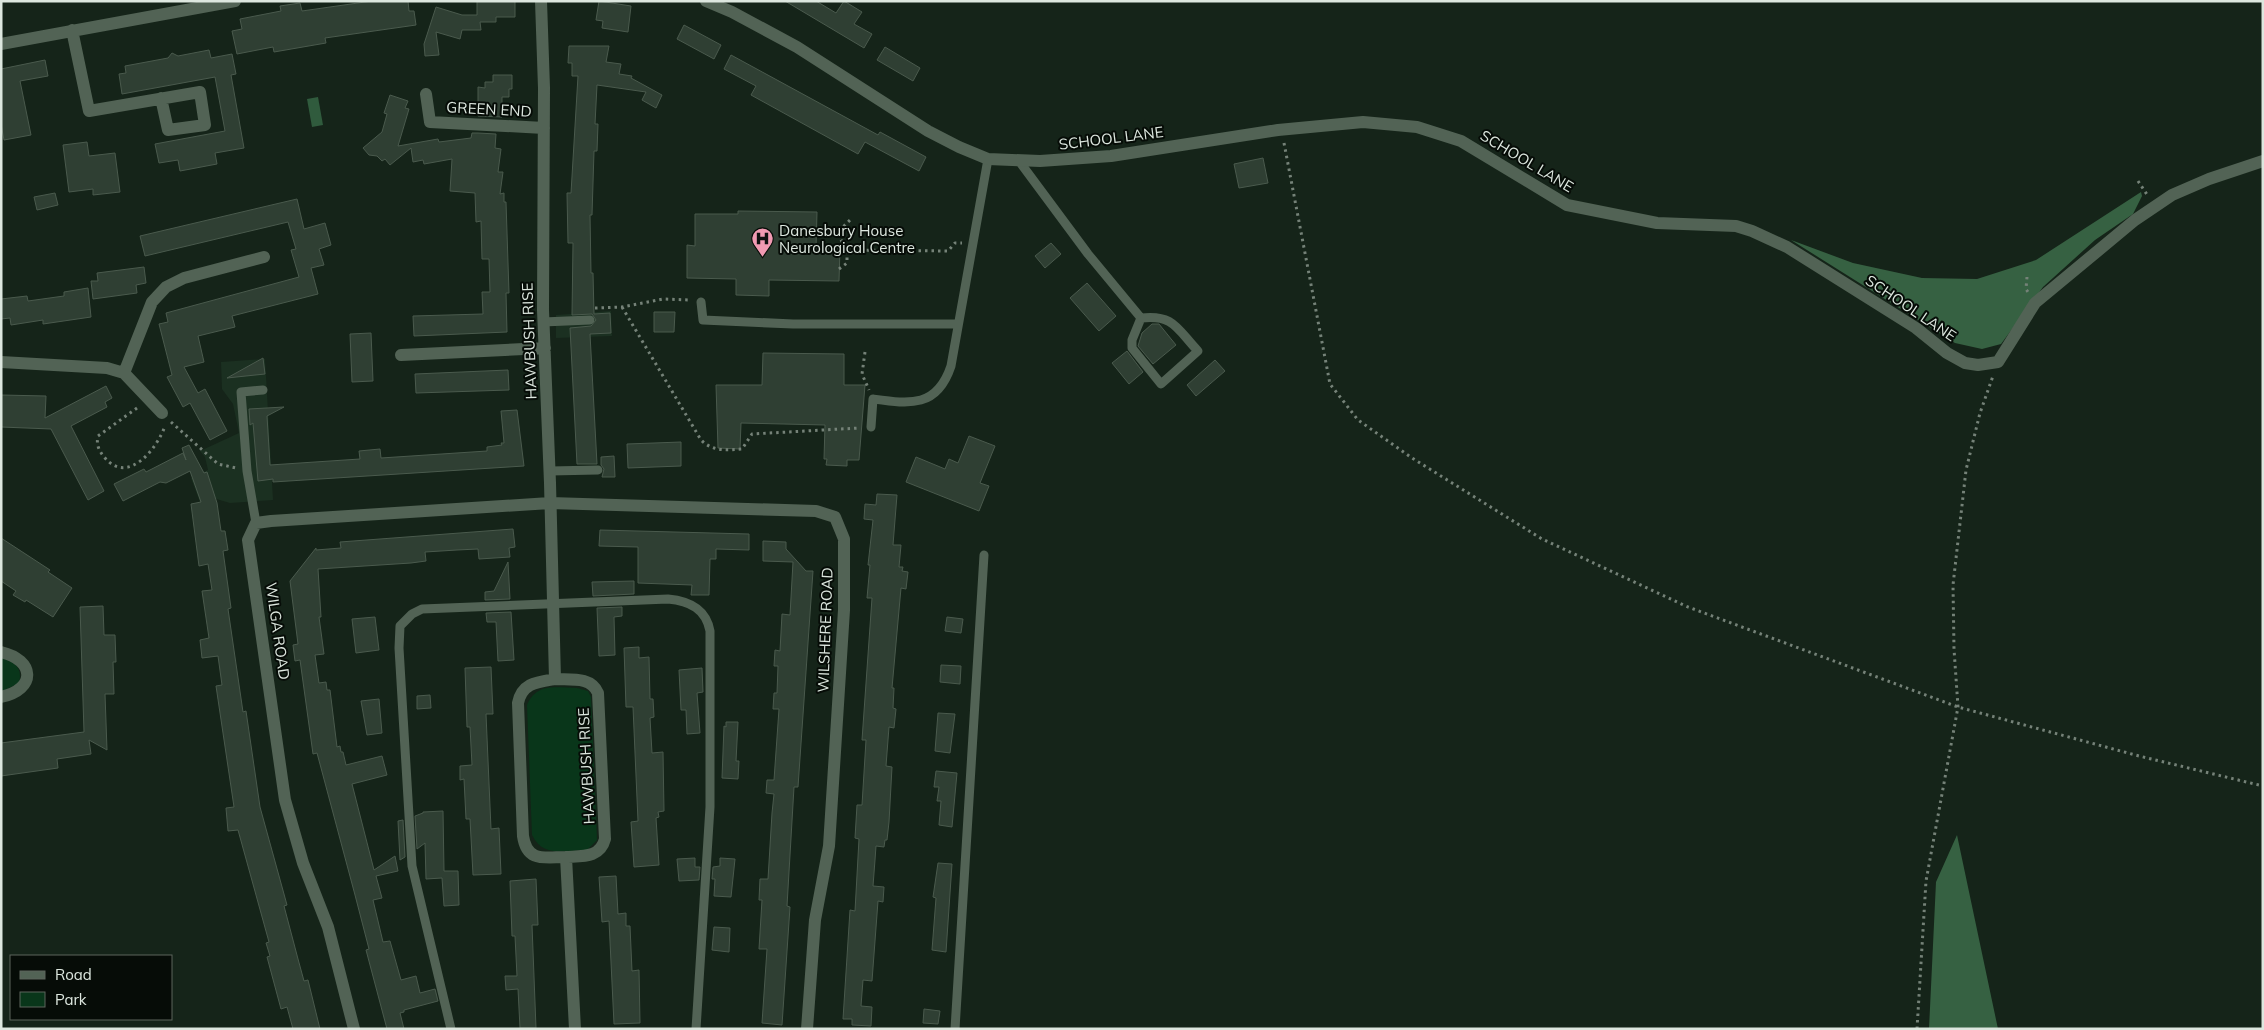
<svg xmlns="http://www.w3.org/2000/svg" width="2264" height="1030" viewBox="0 0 2264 1030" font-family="Mulish,sans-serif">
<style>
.built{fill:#1b3021}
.green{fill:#09361a}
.forest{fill:#366142}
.water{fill:#305b3d}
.building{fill:#2f3f33;stroke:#4a5a4d}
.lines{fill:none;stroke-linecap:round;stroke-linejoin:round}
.path{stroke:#758278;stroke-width:3;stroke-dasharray:2.5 4;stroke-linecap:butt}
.lane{stroke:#526355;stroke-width:9}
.street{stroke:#526355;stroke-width:12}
.labels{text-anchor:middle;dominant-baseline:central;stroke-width:4;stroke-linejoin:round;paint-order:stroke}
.street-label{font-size:15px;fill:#dde7df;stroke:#060c07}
.poi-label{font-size:15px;fill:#dde7df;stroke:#060c07;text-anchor:start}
</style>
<rect width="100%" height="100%" fill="#152419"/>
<path class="built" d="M611,311l1,25 -56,2v-23z
M265,359l8,141 -43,3 -17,-5 -13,4 -9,-24 17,-8 -3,-13 -5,-6 39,-18 -6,-29 -11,-15 -1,-27z"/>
<path class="green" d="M1,658c14,4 22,10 18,25l-18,9z
M577,688l11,3 3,6 6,143 -10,10c-23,0 -44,8 -55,-15l-5,-130c10,-23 29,-17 50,-17z"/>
<path class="forest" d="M2141,192l1,4 -9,18 -38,26 -52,47 -42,57 -19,5 -27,-6 -164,-103 62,23 69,15 55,1 59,-19z
M1957,835l41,194h-69l7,-147z"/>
<path class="water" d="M318,97l5,28 -11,2 -5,-28z"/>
<path class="building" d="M372,1h36l1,10h5l2,14 -91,13 1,5 -52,9 -1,-5 -36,7 -5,-23 10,-2 -2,-10 41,-8 -1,-5 20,-3 2,8z
M477,1h38v16h-19v5h-16l1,8h-19l-2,9 -24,-7 3,23 -14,1 -1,-12 12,-37 26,8h15z
M599,1l32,5 -3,26 -26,-4 1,-7 -7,-1z
M785,1h31l20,12 8,-12 18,11 -8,12 18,10 -8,14z
M684,25l37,20 -7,14 -37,-20z
M569,46h40l-3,16 15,2 -2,10 13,2 -1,2 31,17 -6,13 -14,-8 4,-8 -49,-7 -2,39h3l-1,27h-3l-2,64h-2l1,58h2l1,41 16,-1 1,20 -21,1 7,130h-20l-7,-136 21,-2 5,-6 -4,-6 -20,1 1,-72h-5l-1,-50h4l7,-117h-6v-13h-4z
M885,47l35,21 -7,13 -36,-21z
M209,50l2,8 21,-4 4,20 -5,1 13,73 -29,5 2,11 -37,7 -2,-11 -19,3 -4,-19 70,-13 -10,-54 -93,17 -3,-20 7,-1 -1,-7 43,-8 4,-5 6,3z
M731,55l147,80 2,-3 46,25 -7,14 -54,-29 -7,12 -107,-59 5,-9 -32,-17z
M45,60l3,16 -28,5 11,54 -27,5 -3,-16v-55z
M493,75h19v14h-3v8h-7v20l-24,-1v-29l7,1v-6h8z
M390,95l18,6 -3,7 4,1 -11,37 40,-7 1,3 32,-4 1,-5h6l18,1 -1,14 6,1 -3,23h5l-3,22 4,-1v9h2l3,91h-3l1,39 -93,4 -1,-20 70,-2 -1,-22h8l-1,-33h-7l-1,-38 -5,1 -1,-29 -25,-2 2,-32 -28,5 -1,-4 -10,2 -2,-14 -21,17 -5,-6 -3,2 -5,-5 -8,-1 -6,-7 19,-16 5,-18 -3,-1z
M87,142l2,14 26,-3 5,39 -27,3v-6l-24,3 -6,-47z
M1263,158l5,25 -29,5 -5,-24z
M55,193l3,12 -21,5 -3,-13z
M297,199l7,30 21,-6 6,22 -12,4 5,16 -13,3 7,26 -86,22 3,11 -37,9 6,26 -20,5 14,26 7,-4 22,42 -17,9 -20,-37 -7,4 -16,-30 5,-2 -13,-51 9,-2 -2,-9 133,-36 -8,-27 5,-1 -8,-27 -143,34 -5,-20z
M738,211l79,1 -1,36h24l-1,33 -70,-1v16l-33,-1v-16l-49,-1v-33l8,1v-32h43z
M1051,243l10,11 -16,14 -10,-12z
M144,267l2,16 -10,2 1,8 -44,6 -2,-18h7l-1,-8z
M1087,283l29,33 -17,15 -29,-33z
M88,288l3,29 -48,7v-4l-32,5 -1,-7 -9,1v-20l26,-3 1,5 36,-5v-4z
M654,312h21l-1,20h-20z
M1152,324h7l17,21 -23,19 -15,-18 4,-13z
M371,333l2,48 -21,1 -2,-48z
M1127,351l16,21 -14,12 -17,-21z
M763,353l81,1v31h21l-6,75h-12v6l-21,-1 1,-6h-3l1,-34 -84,-2 -1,26 -22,-1 -2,-63h46z
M263,358l2,16 -38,4z
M1215,360l10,11 -29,25 -9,-11z
M508,370l1,20 -93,3 -1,-19z
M106,386l6,12 -7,4 2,5 -36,19 33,65 -16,9 -37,-71 -50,-2v-32l45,1 -1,22z
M284,407l-17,9 3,49 90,-6 -1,-8 21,-2 1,9 106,-7v-4l15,-2 -1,-2h3l-3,-32 16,-1 7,56 -251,16v-3l-15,2 -5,-58 -3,2 -1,-16z
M969,436l26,10 -15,37 9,3 -10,25 -73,-29 10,-25 29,12 4,-10 9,4z
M681,442v24l-53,2 -1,-24z
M189,445l15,28 3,-1 10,31 4,28h4l3,19 -5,1 8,57 -3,1 15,103 3,-1 14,96 27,98 -3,1 14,53 6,22 4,-1 12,49h-27l-6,-22 -6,2 -14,-52 3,-1 -4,-13 3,-1 -31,-112 -10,1 -2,-23 8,-1 -18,-121 6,-1 -4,-29 -16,2 -2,-18 9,-2 -7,-47 10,-1 -4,-26 -9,2 -8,-62 10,-2 -11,-31 -24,12 -6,-1 -37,19 -9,-17 30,-15 2,3 37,-19 3,7 -4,-12z
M614,456l1,21h-13l2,-8 -3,-4v-8z
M877,494l20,1 -4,50h8l-2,22h4l-1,4 6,1 -2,17 -5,-1 -9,100h2l-1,20 3,1 -2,19 -5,-1 -3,39 6,1 -3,55 -2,18h-2l-1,7 -8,-1 -1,14 -2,26 11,1 -1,15 -5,-1 -6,80 -9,-1 -2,26 11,1 -1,19 -19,-1v-6h-9l7,-109 5,1 4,-72 -4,-1 2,-33h5l4,-65h-4l10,-142h-5l3,-33h-2l5,-45 -9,-1 1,-15 11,1z
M513,529l2,18 -6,1 1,9 -31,2 -1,-10 -21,1 -32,2 1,9 -15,2 -93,6 3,48h-2l5,37 -9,1 4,28 7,-1 1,8h3l7,57 3,-1 1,6h2l3,13 36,-9 5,19 -35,9 22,86 21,-14 3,15 -22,5 6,22 -9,2 10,42 7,-1 11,39 15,-4 4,17 15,-4 3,12 -34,9v2l-4,1 4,16h-17l-21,-79 3,-1 -14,-54 -38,-142 -4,1 -13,-94 -5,1 -2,-16 5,-1 -8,-63 26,-33v2l25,-2 -1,-6z
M600,530l149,4v16l-33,-1v10h-6l-1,36h-18l1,-10 -54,-2v-36l-39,-1z
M1,538l49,32 -2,2 24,16 -19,29 -27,-17 -1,2 -12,-7 3,-4 -15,-10z
M763,541l23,1v7l20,22h7l-15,216h-4l-7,119 3,1 -8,118 -20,-2 5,-74h-8l3,-49h-3l1,-21h8l4,-66 2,-19 -8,-1 1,-13h7l5,-71h-6l1,-16h3l1,-27h-4l1,-16 5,1 2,-37 8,1 3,-53 -30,-1z
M508,562l2,37 -25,1v-8l9,-1z
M634,581v13l-41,2 -1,-14z
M103,606l1,29h11l1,27h-3l1,32h-9l2,56 -18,-10 2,14 -34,5 1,9 -57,8v-33l83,-11 -4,-125z
M622,607v9l-8,1 1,38 -16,1 -2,-48z
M511,612l3,48 -16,1 -2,-39h-9l-1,-9z
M375,617l4,33 -23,3 -4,-34z
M947,617l16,2 -2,14 -16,-2z
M639,647v11l10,-1 1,42h3l1,18 -4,1 2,35 11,-1 1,59 -6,1 1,5 -3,1 3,47 -25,2 -3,-45 7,-1 -5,-114h-7l-2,-59z
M941,665l20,1 -1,18 -20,-2z
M491,667l2,47h-7l5,115 8,-1 2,46 -28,1 -3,-56h-4l-2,-40 -4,1v-14l12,-1 -2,-38h-3l-2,-59z
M702,668l1,24 -6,1 3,40 -13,1 -1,-24h-5l-2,-40z
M430,695l1,13 -14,1v-13z
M379,699l3,34 -15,2 -6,-34z
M938,713l17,1 -5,39 -15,-2z
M726,722h12l-2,39h3l-1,18 -16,-1 2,-52 2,1z
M936,771l21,2 -5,54 -13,-2 2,-24h-4l2,-14h-5z
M443,811l1,60h14l1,34 -15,1 -2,-28 -16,1 -1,-36 -8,6 -2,-33 8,-3v-1z
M403,820l2,37 -5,3 -2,-39z
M695,858v9h5l-1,13 -20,1 -2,-22z
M720,858l15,1 -4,38 -17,-1 1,-17h-3l1,-12 7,-1z
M938,863l14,1 -6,88 -14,-2 4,-52 -3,-1z
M616,876l2,38 8,-1v13h4l2,45 7,-1 1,53 -26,1 -5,-103 -7,1 -3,-45z
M536,879l2,46h-6l4,103h-16l-2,-39 -12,1 -1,-14h12l-2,-40h-3l-2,-55z
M714,927l16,1 -1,24 -17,-2z
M924,1009l16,2 -2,13 -15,-1z"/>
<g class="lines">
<path class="path" d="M1284,143l46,241 28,36 54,38 130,81 146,68 270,100 181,49 124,30
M2138,181l10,15
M847,250l101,1 7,-8h7
M839,269l8,-6v-13l-10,-17 14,-14
M2027,277l-1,12 2,3
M622,307l79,133c12,12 26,10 41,9l10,-15 107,-6
M595,308l27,-1 41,-8 28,1
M865,352l-3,22 7,16
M137,408l-39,28c-2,9 1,15 7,22 23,27 52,-9 60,-32
M171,422l47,42 18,4
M1917,1029l9,-148 32,-174 -4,-58 -1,-64 13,-115 14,-57 13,-37"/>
<path class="lane" d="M1019,161l69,93 53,64c33,-4 36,11 57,33l-37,33 -29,-36v-8l9,-22
M701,302l2,18 90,4h165
M543,322l47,-2
M871,427l2,-28c37,5 64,9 78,-33l37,-207
M550,471l48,-1
M256,523l-9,-52 -6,-79 22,-2
M451,1029l-39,-163 -13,-218 1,-22 12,-12 10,-5 246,-10c22,2 38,10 42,32v176l-14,222
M955,1029l29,-474"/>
<path class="street" d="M541,1l3,87 -1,222 7,173 5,196c15,1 36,-3 43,14l7,146c-5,19 -22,17 -39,18l9,172
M706,1l26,11 65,35 131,84 31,16 29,12 52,2 71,-5 167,-26 85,-8 54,5 44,14 106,64 90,18 79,3 16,5 35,16 129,81 31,25 18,10 13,2 20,-3 37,-59 100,-83 37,-25 37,-16 54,-18
M72,30l17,81 111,-19 5,33 -37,5 -7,-32
M1,44l234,-43
M426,94l4,28 114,6
M401,355l144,-7
M1,362l106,6 17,5 38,40
M124,373l28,-71 14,-15 18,-9 80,-21
M1,652c34,8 36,37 0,45
M555,679c-18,3 -33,4 -37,24l5,133c4,27 22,21 43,21
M354,1029l-26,-102 -25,-64 -18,-63 -37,-260 8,-17 15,-2 279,-18 266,8 19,6 9,22v71l-15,236 -14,74 -8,109"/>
</g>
<defs>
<symbol id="hospital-pin" viewBox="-11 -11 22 30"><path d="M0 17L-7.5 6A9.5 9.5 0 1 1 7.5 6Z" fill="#f19ab2" stroke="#060c07"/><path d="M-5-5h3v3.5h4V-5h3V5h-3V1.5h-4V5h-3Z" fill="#111"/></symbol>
</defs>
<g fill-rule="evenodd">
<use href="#hospital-pin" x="750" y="226" width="25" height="34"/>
</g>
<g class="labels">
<g class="street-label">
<text transform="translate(489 109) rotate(3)">GREEN END</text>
<text transform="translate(1111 138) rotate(-7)">SCHOOL LANE</text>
<text transform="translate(1527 161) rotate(31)">SCHOOL LANE</text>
<text transform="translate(1911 308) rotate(34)">SCHOOL LANE</text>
<text transform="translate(529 341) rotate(-92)">HAWBUSH RISE</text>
<text transform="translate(825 630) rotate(-88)">WILSHERE ROAD</text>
<text transform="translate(278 631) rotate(82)">WILGA ROAD</text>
<text transform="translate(586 766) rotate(-93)">HAWBUSH RISE</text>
</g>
<g class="poi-label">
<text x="779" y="230">Danesbury House<tspan x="779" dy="17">Neurological Centre</tspan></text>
</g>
</g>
<rect width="2264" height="1030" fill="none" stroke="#dde7df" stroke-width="5"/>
<rect x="10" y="955" width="162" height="65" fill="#060c07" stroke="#5c645d"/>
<rect x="20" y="971" width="25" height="8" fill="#526355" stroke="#5c645d"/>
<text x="55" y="980" font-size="15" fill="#dde7df">Road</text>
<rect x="20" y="992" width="25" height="15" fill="#09361a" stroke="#5c645d"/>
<text x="55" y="1005" font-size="15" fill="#dde7df">Park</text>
</svg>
